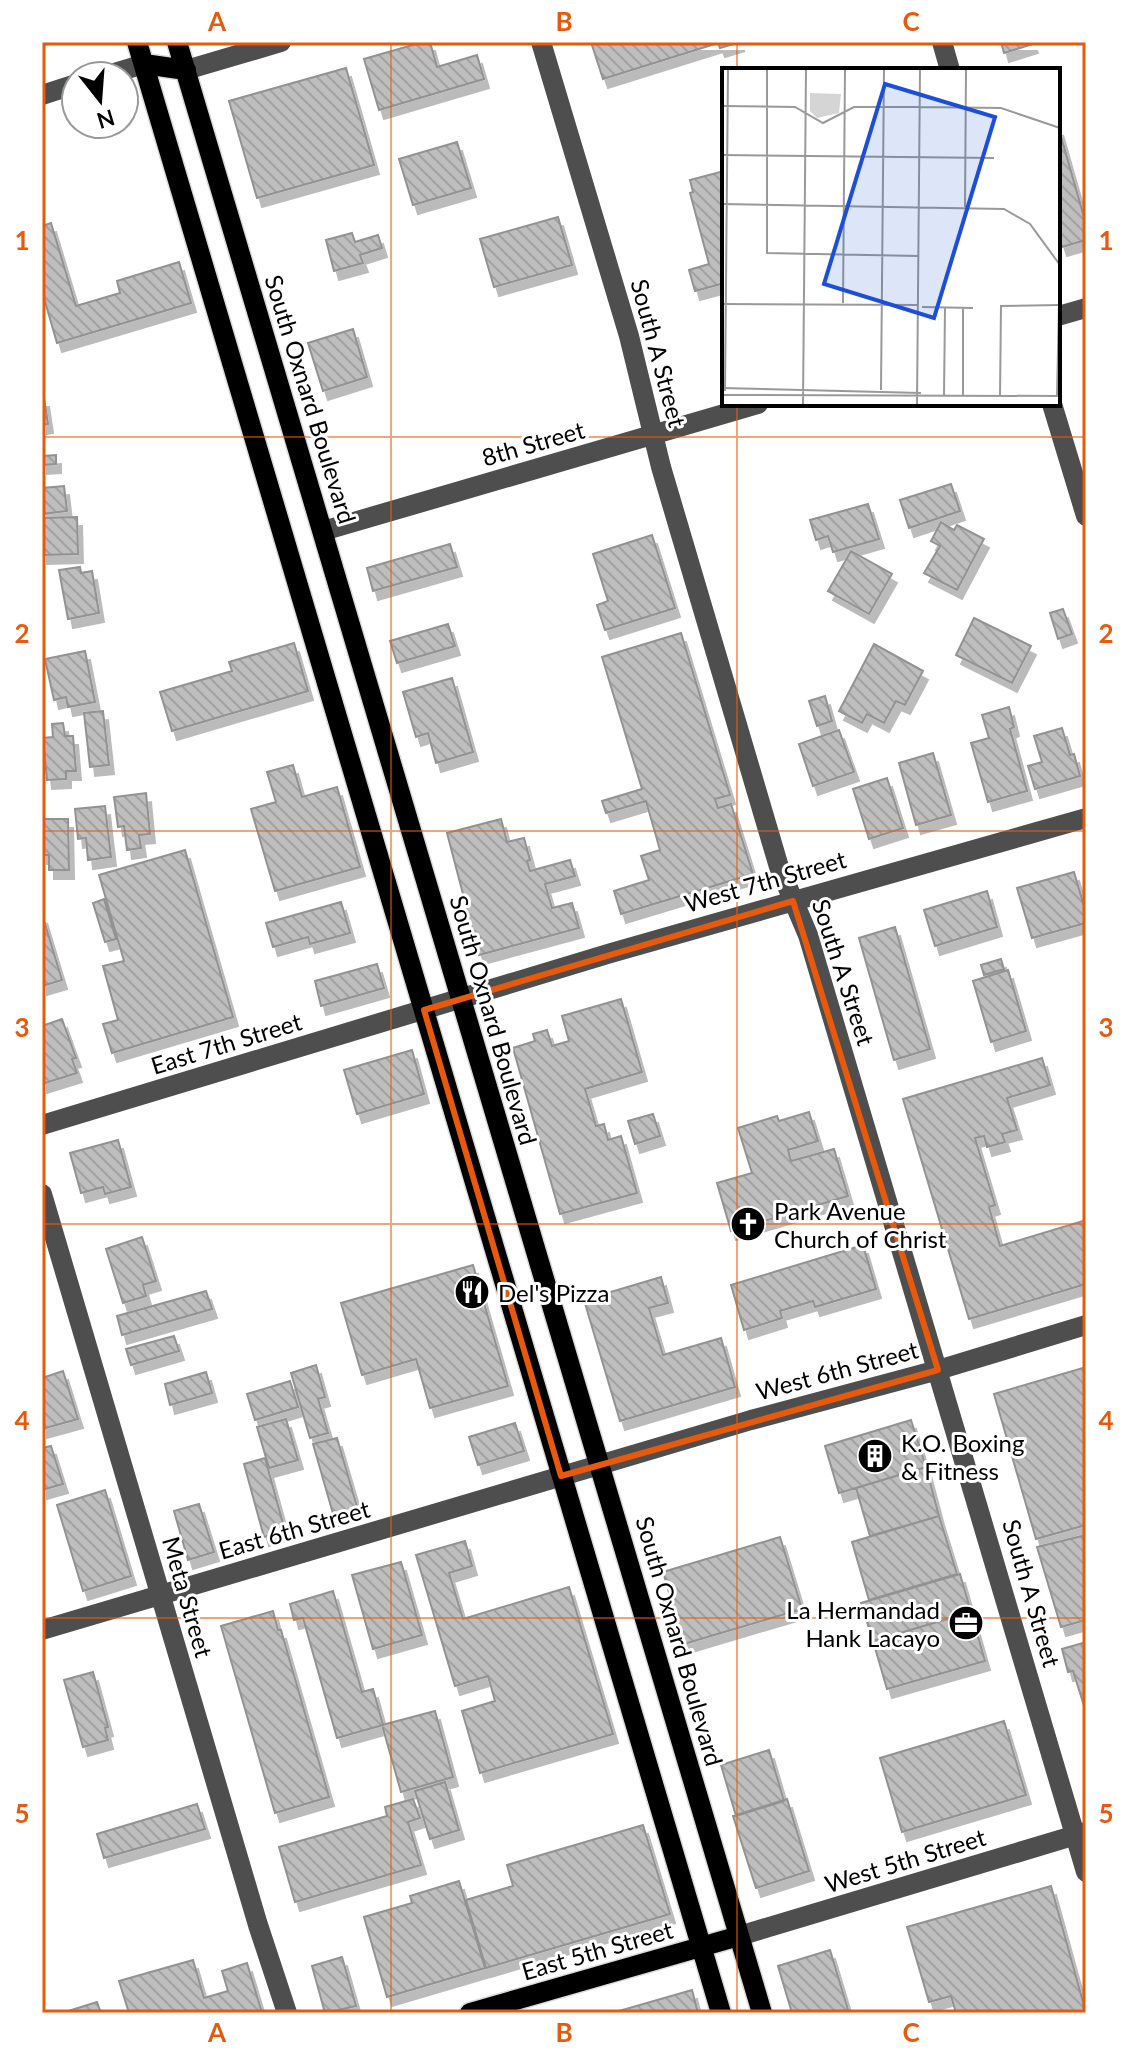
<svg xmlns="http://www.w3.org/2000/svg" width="1128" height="2055" viewBox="0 0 1128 2055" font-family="Lato,sans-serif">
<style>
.building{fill:url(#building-back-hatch);stroke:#929292;stroke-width:2;filter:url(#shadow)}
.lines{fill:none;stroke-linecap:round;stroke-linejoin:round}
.major-casing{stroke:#dbdbdb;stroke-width:23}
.minor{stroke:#4e4e4e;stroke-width:20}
.major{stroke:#000;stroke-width:20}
.marked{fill:none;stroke:#e8590c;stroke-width:6;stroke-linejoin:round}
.grid{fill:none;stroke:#e8590c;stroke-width:2;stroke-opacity:0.55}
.labels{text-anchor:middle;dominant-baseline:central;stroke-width:6;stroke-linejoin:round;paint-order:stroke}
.street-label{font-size:24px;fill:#000;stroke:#fff}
.poi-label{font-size:24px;fill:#000;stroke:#fff;text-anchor:start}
.inset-road{fill:none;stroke:#999;stroke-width:2}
.view{fill:#1d4ed8;fill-opacity:0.15;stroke:#1d4ed8;stroke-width:4}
.inset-edge{fill:none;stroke:#000;stroke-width:4}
.neatline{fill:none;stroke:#e8590c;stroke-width:3}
.grid-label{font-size:26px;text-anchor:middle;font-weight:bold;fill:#e8590c}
</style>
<defs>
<pattern id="building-back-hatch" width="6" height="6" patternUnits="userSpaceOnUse" patternTransform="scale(2)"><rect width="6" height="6" fill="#bebebe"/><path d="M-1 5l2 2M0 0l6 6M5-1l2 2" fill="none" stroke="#a2a2a2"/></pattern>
<filter id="shadow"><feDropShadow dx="5" dy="9" stdDeviation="0" flood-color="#0004"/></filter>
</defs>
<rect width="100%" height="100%" fill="#fff"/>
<path class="building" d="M423,42h7l7,25 40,-12 7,24 -105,31 -15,-51z
M591,42h149l-20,6 -2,-5 -115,36z
M1001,42h31l1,2 -29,9z
M346,68l28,97 -117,33 -28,-97z
M1058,126l28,98v16l-24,7 -4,-13z
M457,142l14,46 -58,17 -14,-46z
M724,171v123l-3,-10 -26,7 -6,-21 20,-6 -19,-71 3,-1 -3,-12z
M558,217l14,48 -78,22 -14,-48z
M51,223l25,83 44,-13 -3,-12 62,-19 12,41 -134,40 -15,-52v-65z
M352,233l3,9 23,-7 4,13 -22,7 3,8 -29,8 -8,-31z
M353,329l14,48 -44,14 -15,-48z
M42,398h2l4,26 -6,1z
M56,455v9l-14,1v-9z
M951,484l9,27 -51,17 -9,-28z
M64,486l3,25 -25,3v-26z
M868,504l11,35 -46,13 -5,-16 -12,4 -6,-20z
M77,517l1,37 -36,1v-37z
M941,522l13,8 3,-5 27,14 -27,51 -33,-17 16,-27 -9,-5z
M652,535l23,73 -70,22 -8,-25 11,-4 -15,-47z
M450,544l7,23 -84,24 -6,-23z
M851,551l41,23 -23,40 -41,-23z
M80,567l1,6 11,-2 7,42 -31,6 -9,-49z
M1063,609l9,25 -14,5 -8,-26z
M974,618l57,28 -19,37 -56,-28z
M448,624l7,22 -58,17 -7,-22z
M681,633l49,162 -15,4 3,9 13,-4 22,70 -132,40 -7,-23 35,-11 -8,-24 19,-6 -14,-49 -40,12 -4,-12 40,-12 -40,-132z
M294,643l14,48 -136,40 -12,-39 72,-21 -3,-9z
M874,644l49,27 -18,34 -9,-4 -12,22 -17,-9 -5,9 -23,-12z
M85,651l10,51 -27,5 -2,-10 -12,3 -9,-41z
M452,678l21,74 -37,11 -8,-30 -12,4 -13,-45z
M825,696l7,25 -15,5 -8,-25z
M1009,707l5,20 -4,2 17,62 -39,11 -17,-59 18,-5 -7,-23z
M103,711l6,54 -19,2 -6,-54z
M63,723l2,13h8l3,35h-10v8l-19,1 -4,-42 10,-1 -1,-13z
M1062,728l8,27 4,-1 6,22 -45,13 -7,-23 14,-4 -8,-26z
M839,730l15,42 -41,14 -14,-42z
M933,753l18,62 -35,10 -17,-62z
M293,765l9,32 35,-10 23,80 -85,24 -24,-82 25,-7 -9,-30z
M887,778l16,50 -34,11 -16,-50z
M146,793l4,41 -11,1 2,13 -14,2 -3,-24 -6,1 -4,-30z
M105,806l6,51 -23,3 -2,-22 -8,1 -3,-30z
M42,819h26l1,51h-20v-15h-7z
M501,819l6,23 17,-4 6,22 -3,1 3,10 40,-11 5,16 -30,8 7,24 20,-5 7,25 -100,27 -32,-122z
M185,850l48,167 -121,36 -9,-29 15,-4 -15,-54 21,-5 -25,-86z
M1074,872l12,41v10l-54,15 -15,-50z
M987,891l10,36 -62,19 -11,-36z
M104,899l12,40 -11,3 -12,-39z
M341,902l9,31 -40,11 -2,-7 -35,10 -7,-24z
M42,914l20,66 -20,6z
M895,927l35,122 -36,11 -35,-122z
M1001,959l3,10 -20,6 -3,-10z
M377,964l7,24 -63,18 -6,-25z
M1008,970l18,61 -35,11 -18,-61z
M621,999l21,73 -57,17 11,37 8,-2 4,16 13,-4 16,57 -77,21 -47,-166 22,-7 -2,-7 14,-4 5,16 17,-5 -7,-25z
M62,1019l14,39 -4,1 5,14 -35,11v-58z
M412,1050l12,44 -67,20 -13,-44z
M1042,1058l8,27 -43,13 10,32 -15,4 3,8 -18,5 -3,-11 -9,2 20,67 -6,2 11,39 86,-26v64l-117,35 -66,-220z
M809,1112l9,29 -30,9 3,11 43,-12 14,47 -117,35 -14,-48 35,-10 -14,-45 39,-12 2,5z
M653,1114l7,22 -25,8 -7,-23z
M118,1140l13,47 -26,7 -2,-7 -22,6 -11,-40z
M142,1237l14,44 -13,4 3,11 -23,7 -17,-54z
M863,1245l13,44 -61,18 -2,-6 -33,10 2,7 -38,12 -13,-45z
M473,1265l35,121 -78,22 -14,-49 -54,16 -21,-72z
M661,1277l7,26 -19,5 14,47 58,-17 14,49 -115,34 -36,-121z
M206,1291l6,18 -90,26 -5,-19z
M174,1336l5,15 -48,14 -5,-16z
M316,1365l9,32 -7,2 10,34 -18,5 -19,-65z
M1086,1367v158l-50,14 -42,-145z
M63,1371l15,48 -36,10v-51z
M206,1372l6,21 -42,12 -5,-21z
M290,1381l8,26 -43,13 -8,-26z
M286,1419l12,41 -29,8 -12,-41z
M911,1420l15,47 -87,26 -14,-47z
M515,1423l9,28 -46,14 -9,-28z
M337,1438l21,72 -24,7 -21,-73z
M51,1446l12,38 -21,6v-42z
M265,1458l20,73 -21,6 -20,-73z
M926,1467l13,49 -69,20 -14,-48z
M105,1490l26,86 -48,15 -26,-86z
M199,1504l15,48 -26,8 -14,-49z
M939,1516l18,58 -88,26 -17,-58z
M1086,1535v85l-25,7 -24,-80z
M780,1537l22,72 -118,35 -21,-72z
M465,1541l7,25 -23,7 14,46 106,-32 44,147 -133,39 -18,-62 33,-10 -7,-25 -33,10 -39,-131z
M401,1562l21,73 -49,14 -21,-74z
M960,1574l11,38 -98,29 -12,-38z
M333,1591l29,101 11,-3 10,36 -46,13 -34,-120 -9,2 -4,-16z
M273,1611l5,19h3l48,167 -54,16 -54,-187z
M971,1612l14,49 -98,28 -14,-48z
M1086,1642v70l-13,-41 -5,1 -6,-23z
M93,1672l15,55 -3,1 3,12 -25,7 -19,-67z
M435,1711l18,66 -52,15 -19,-67z
M1004,1721l22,74 -124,37 -22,-74z
M769,1750l15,51 -48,15 -15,-51z
M445,1782l14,48 -29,9 -15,-48z
M413,1799l7,19 -12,4 13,43 -126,37 -16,-55 108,-31 -2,-9z
M787,1799l22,72 -53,17 -23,-72z
M197,1804l8,25 -101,29 -7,-24z
M643,1825l27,89 -184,54 -20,-68 47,-14 -6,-21z
M459,1881l26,87 -98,29 -23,-80 48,-14 -2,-7z
M1051,1886l35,127h-130l-5,-17 -22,6 -22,-75z
M830,1950l19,63h-57l-14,-47z
M342,1957l14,49 -31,7 -13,-47z
M193,1960l11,38 24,-7 -6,-20 25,-8 15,50h-133l-10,-32z
M692,1990l6,23h-86z
M97,2002l4,11h-39z"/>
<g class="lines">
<defs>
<path id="major" d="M137,42l584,1971
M177,42l585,1971
M144,64l42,6
M470,2013l269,-77"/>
</defs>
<use href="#major" class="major-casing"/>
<path class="minor" d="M541,42l88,294 32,131 118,400 29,68 278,937
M942,42l8,28
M186,70l95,-28
M104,76l40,-12
M42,95l34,-11
M1058,316l28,-8
M1052,404l34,112
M323,531l435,-127
M42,1125l569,-172 475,-135
M42,1194l216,731 29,88
M42,1630l709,-210 187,-50 148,-45
M739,1936l347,-104"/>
<use href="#major" class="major"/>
</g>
<path class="marked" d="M793,901l145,469 -377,106 -137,-466z"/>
<path class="grid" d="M391,42v1971M737,42v28M737,404v1609M42,437h1044M42,831h1044M42,1224h1044M42,1618h1044"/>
<defs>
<symbol id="church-disc" viewBox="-11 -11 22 22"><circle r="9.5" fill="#000" stroke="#fff"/><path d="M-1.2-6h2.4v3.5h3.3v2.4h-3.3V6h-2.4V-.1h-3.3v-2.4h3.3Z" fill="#fff"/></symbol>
<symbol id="restaurant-disc" viewBox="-11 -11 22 22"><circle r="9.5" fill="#000" stroke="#fff"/><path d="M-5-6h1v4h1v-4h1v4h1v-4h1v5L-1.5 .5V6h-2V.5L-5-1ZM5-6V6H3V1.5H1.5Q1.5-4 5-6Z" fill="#fff"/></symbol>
<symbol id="building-disc" viewBox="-11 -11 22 22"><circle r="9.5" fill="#000" stroke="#fff"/><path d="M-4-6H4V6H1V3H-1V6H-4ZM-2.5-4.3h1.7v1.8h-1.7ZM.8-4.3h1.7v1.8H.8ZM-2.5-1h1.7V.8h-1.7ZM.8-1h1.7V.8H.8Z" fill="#fff"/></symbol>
<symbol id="office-disc" viewBox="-11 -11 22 22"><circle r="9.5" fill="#000" stroke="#fff"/><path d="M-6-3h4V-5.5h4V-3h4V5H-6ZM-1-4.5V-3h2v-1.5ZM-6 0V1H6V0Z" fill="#fff"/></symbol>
</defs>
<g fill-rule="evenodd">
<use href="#church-disc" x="728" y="1204" width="40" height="40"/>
<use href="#restaurant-disc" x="452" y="1272" width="40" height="40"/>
<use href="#building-disc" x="855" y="1436" width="40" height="40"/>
<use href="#office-disc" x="946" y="1603" width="40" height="40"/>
</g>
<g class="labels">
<g class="street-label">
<text transform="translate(659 353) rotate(75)">South A Street</text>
<text transform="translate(311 399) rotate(73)">South Oxnard Boulevard</text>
<text transform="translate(533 443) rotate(-16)">8th Street</text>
<text transform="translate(765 881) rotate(-16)">West 7th Street</text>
<text transform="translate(844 972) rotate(72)">South A Street</text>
<text transform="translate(494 1020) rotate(74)">South Oxnard Boulevard</text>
<text transform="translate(226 1043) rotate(-17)">East 7th Street</text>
<text transform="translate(837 1370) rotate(-15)">West 6th Street</text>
<text transform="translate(294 1529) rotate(-16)">East 6th Street</text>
<text transform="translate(1032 1593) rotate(74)">South A Street</text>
<text transform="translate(188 1597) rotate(74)">Meta Street</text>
<text transform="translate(680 1641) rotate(74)">South Oxnard Boulevard</text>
<text transform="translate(905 1860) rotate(-17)">West 5th Street</text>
<text transform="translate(597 1950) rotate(-16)">East 5th Street</text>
</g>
<g class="poi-label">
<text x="774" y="1210">Park Avenue<tspan x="774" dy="28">Church of Christ</tspan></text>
<text x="498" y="1292">Del's Pizza</text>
<text x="901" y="1442">K.O. Boxing<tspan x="901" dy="28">&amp; Fitness</tspan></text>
<text x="940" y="1609" text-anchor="end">La Hermandad<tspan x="940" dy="28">Hank Lacayo</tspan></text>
</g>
</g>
<g transform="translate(722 68)">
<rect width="338" height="338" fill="#fff"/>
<path d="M88,25l31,1 -2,19 -22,5 -7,-7z" fill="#d5d5d5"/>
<path class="inset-road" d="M45,1v184l151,3M0,38l73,1 28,16 31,-16h66M198,39l81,1 59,20M0,87l272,3M0,136l282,5 26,15 30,41M243,139l1,-138M121,235l2,-234M0,236l196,1M200,239l51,1M0,320l199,5M159,322l3,-321M3,323l3,-322M0,327l338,1M222,327l1,-87M241,327v-88M278,328l1,-90 59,-1M335,328l2,-91M81,337l3,-336M195,337l3,-336"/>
<path class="view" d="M163,16l110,33 -61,201 -110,-34z"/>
<rect width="338" height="338" class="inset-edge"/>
</g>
<rect width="1128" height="2055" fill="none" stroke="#ffffff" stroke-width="88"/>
<g transform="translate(100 100) rotate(163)"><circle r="38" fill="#ffffff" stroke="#999999" stroke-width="2"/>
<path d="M0-6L14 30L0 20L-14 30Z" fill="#000000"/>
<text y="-12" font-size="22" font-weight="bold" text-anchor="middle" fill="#000000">N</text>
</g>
<rect x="44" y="44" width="1040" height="1967" class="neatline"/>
<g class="grid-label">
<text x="217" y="31">A</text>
<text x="564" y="31">B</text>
<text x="911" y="31">C</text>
<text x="22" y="250">1</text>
<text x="1106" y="250">1</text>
<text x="22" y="643">2</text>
<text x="1106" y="643">2</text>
<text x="22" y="1037">3</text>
<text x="1106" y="1037">3</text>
<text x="22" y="1430">4</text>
<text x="1106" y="1430">4</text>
<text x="22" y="1823">5</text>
<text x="1106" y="1823">5</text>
<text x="217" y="2042">A</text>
<text x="564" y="2042">B</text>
<text x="911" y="2042">C</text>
</g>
</svg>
